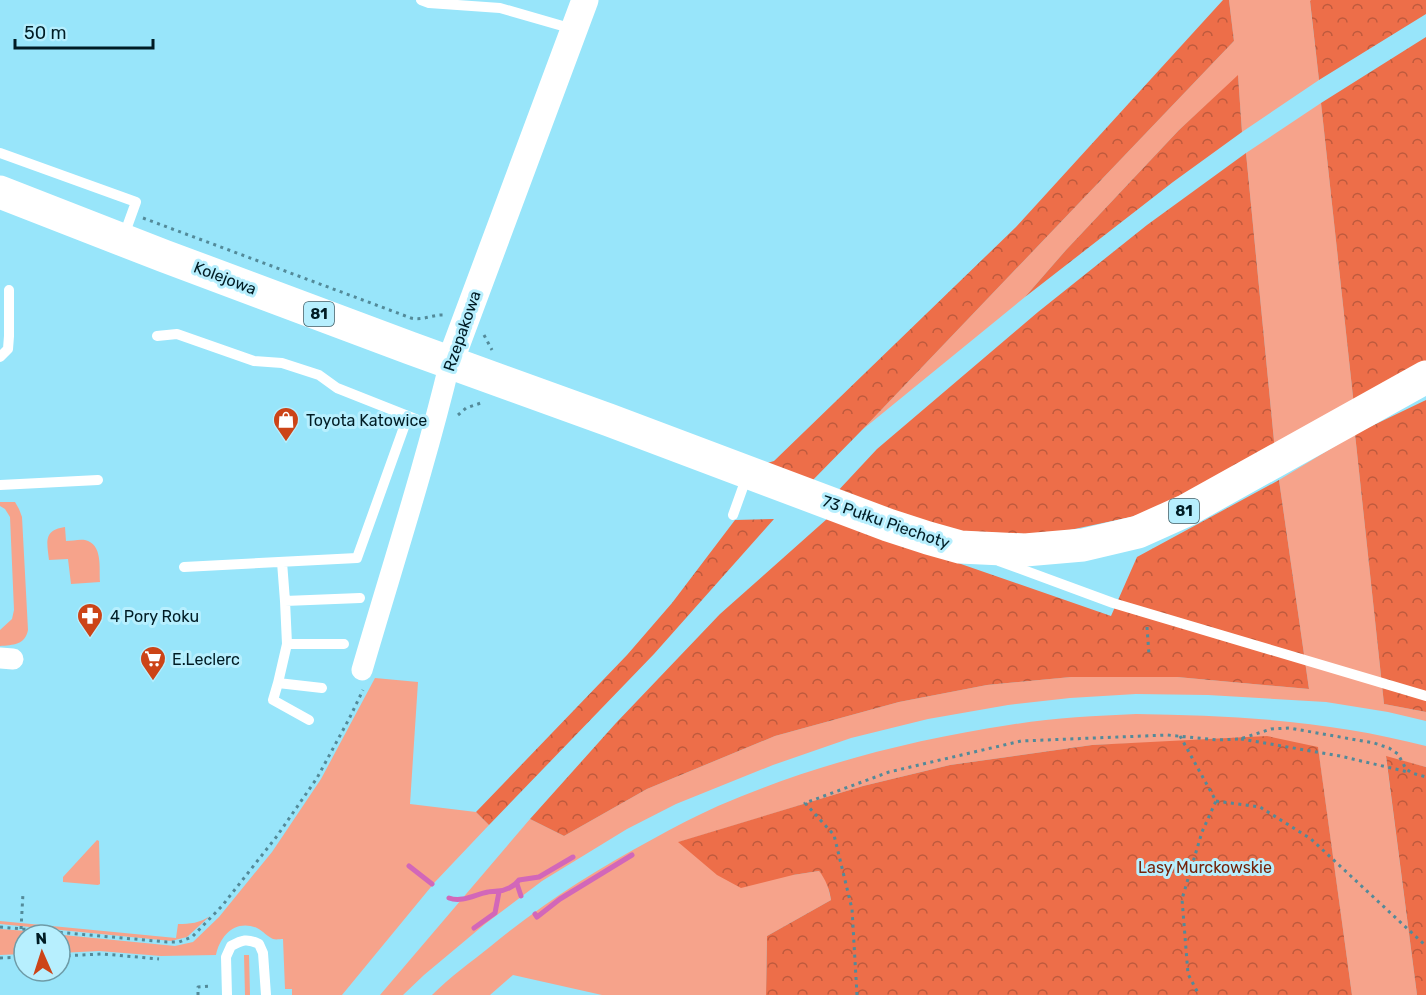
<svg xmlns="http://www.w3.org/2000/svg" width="1426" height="995" viewBox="0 0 1426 995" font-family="Rubik,sans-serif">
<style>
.grass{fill:#f6a38b}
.forest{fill:url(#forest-crowns)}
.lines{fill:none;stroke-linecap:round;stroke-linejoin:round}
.stream{stroke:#d267b9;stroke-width:5}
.path{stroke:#538a99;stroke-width:3;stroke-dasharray:3 4.5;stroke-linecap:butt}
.service{stroke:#fff;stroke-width:10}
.minor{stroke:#fff;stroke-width:21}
.tertiary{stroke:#fff;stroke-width:27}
.primary{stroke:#fff;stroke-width:33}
.labels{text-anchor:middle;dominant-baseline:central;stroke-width:6;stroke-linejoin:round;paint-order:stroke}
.shield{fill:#b7effe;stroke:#375b65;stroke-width:1.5}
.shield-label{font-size:15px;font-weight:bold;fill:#001c24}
.street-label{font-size:16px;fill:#001c24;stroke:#b7effe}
.poi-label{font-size:16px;fill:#001c24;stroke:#b7effe;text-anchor:start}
.park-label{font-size:16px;fill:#73230a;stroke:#b7effe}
</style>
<defs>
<pattern id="forest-crowns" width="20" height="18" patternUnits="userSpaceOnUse" patternTransform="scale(1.5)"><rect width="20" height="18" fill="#ed6e49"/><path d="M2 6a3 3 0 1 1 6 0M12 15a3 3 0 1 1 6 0" fill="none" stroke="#be5a3d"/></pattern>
</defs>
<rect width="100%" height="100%" fill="#98e5fa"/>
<path class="grass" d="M1229,0h82l-1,2 9,78 -77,52 -4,-56 -59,54 -113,120 -41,47 -163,133 372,-389z
M1321,103l33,303 -79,45 -29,-298z
M1355,434l29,270 42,8v9l-38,-9 -62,-10 -118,-7 -72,-1 -66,4 -62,7 -80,14 -77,19 -78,27 -97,39 -49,25 -85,52 -57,43 -61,51 -21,20h-23l150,-176 34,17 83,-47 128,-53 124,-34 88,-17 84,-8h106l132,12 -30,-209z
M0,502h15l4,7 3,8 6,113c-3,15 -15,15 -28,16v-16l12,-11 2,-9 -4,-93 -5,-8 -5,-3z
M65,527l1,14c6,0 13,-2 19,-1 18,4 14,28 15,42l-29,2 -3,-25 -19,1c-2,-18 -6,-30 16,-33z
M375,678l43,4 -8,122 66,8 13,13 -54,57 -93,113h-50v-6h-7l-2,-50c-3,0 -7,1 -10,0 -5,-2 -10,-8 -16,-11 -21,-9 -37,7 -41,27l-55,1 -62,-5 -39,2v-18h-27v-3l142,14 18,-4 26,-25 53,-65 49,-73z
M1136,714c71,1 143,4 214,16 25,4 51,10 76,16v21l-40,-10 31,238h-65l-34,-247 -148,-6 -78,3 -142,20 -87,21 -184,56 114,33 26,-4 7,8 5,21 -64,36 -1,59h-164l-89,-20 -23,20h-58c18,-18 39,-33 59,-49 51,-42 104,-76 162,-107 21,-12 43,-23 65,-33 92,-40 192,-66 291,-81 42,-7 85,-9 127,-11z
M97,840l2,1 1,43 -2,1 -35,-3v-5z
M210,916l-23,21 -16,4 -171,-17v-3l176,17 2,-14c12,0 22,-1 32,-8z
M0,929l27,2v4h-3v19l-24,1z
M244,955h5l1,40h-5z"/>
<path class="forest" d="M1223,0h6l5,41 -372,389 -53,54 -49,-19 14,-4 242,-234z
M1311,0h115v14l-107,66 -9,-79z
M1426,37v327l-72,42 -33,-303z
M1238,75l4,57 -69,50 -148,115 41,-47 113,-120z
M1246,153l29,298 -114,56 -30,10 -66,14 -39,3 -70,-3 -121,-37 42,-45 161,-137 109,-87z
M1426,400v312l-42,-8 -29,-270z
M1279,480l30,209 -132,-12h-106l-84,8 -88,17 -124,34 -128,53 -83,47 -34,-17 86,-96 104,-109 108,-96 283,98 26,-59z
M774,519l-120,135 -165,171 -13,-13 151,-157 45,-52 63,-83z
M1267,736l51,11 34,248h-586l1,-59 64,-36c-2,-12 -5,-20 -12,-29l-26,4 -52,13 -24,-13 -39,-33 185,-56 87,-21 142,-20z
M1386,756l40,11v228h-9z"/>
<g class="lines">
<path class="stream" d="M409,866l23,18
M517,884l4,12
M449,898c13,5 27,-4 39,-6 3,-1 6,0 10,-1 7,0 17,-5 21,-11l20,-3 34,-20
M535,914l2,3 23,-18 72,-44
M474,928l21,-15 4,-21"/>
<path class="path" d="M143,218l268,100c12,3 22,-4 34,-3
M484,335l8,15
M458,415l8,-7 18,-6
M1147,627l2,28
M1180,736l36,65 -14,31 -20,67 6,75 11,21
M1241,739l99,17 68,16
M1216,801l44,6 51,32 115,107
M0,927l167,15h12l13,-5 30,-31 55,-70 40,-58 32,-59 14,-29
M21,929l2,-36
M60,956l43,-2 56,5
M0,958l24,-1
M198,995v-8l14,-1
M857,995l-5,-86 -18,-74 -29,-32 84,-31 132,-31 146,-6 50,5 23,-1 31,-10 18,-1 85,15 15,5 9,6 8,15 6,4 14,4"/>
<path class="service" d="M421,0l8,3 71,5 73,21
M0,153l136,49 -13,36
M157,336l20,-2 77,27 28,2 37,12 18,13 96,38
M0,357l8,-8 1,-13v-46
M0,485l98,-5
M733,515l14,-39
M999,561l114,42 313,93
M282,562l3,39 75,-3
M184,567l173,-9 51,-142
M285,601l2,43h57
M287,644l-9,39 44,5
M278,683l-5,17 36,20
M227,995l-1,-38 5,-11c11,-6 16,-8 28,-2l4,9 3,42"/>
<path class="minor" d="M0,658l13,1
M362,670c30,-103 63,-204 88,-308"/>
<path class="tertiary" d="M450,362l135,-362"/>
<path class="primary" d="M0,192l164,64 246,92 199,72 279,105 40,13 32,9 65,3 58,-5 55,-13 49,-22 239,-133"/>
</g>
<defs>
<symbol id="shop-pin" viewBox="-11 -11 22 30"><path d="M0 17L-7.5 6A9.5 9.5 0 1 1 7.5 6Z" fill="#cc4417" stroke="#b7effe"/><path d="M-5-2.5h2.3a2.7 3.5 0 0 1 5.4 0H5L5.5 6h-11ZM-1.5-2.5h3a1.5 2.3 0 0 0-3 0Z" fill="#fff"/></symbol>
<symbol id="pharmacy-pin" viewBox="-11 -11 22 30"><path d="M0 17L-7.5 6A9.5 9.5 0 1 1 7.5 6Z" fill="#cc4417" stroke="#b7effe"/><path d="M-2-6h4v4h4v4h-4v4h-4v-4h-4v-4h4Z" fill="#fff"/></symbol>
<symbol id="supermarket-pin" viewBox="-11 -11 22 30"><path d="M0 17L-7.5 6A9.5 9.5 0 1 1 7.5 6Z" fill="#cc4417" stroke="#b7effe"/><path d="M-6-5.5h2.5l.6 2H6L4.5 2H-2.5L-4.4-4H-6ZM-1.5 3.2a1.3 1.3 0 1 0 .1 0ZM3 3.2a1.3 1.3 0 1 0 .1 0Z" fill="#fff"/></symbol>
</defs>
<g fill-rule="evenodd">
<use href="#shop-pin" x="271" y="405" width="30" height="40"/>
<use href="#pharmacy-pin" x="75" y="601" width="30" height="40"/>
<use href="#supermarket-pin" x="138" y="644" width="30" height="40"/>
</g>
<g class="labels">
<g class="shield">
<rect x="304" y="302" width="30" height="24" rx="4.5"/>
<rect x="1169" y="499" width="30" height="24" rx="4.5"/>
</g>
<g class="shield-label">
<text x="319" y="314">81</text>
<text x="1184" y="511">81</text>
</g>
<g class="street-label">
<text transform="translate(225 278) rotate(21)">Kolejowa</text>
<text transform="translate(462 331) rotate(-71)">Rzepakowa</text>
<text transform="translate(886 522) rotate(19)">73 Pułku Piechoty</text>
</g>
<g class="poi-label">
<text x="306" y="420">Toyota Katowice</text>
<text x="110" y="616">4 Pory Roku</text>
<text x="172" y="659">E.Leclerc</text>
</g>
<g class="park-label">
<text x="1205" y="867">Lasy Murckowskie</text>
</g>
</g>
<g transform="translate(42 953) rotate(357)"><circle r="28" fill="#b7effe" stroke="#6e9ba7" stroke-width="1.5"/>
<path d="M0-4.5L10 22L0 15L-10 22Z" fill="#cc4417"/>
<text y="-9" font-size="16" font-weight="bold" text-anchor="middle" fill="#001c24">N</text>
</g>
<path d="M15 39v9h138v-9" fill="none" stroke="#001c24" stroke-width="3"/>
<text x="24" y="39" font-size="18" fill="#001c24" stroke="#b7effe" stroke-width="4.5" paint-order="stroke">50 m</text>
</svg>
